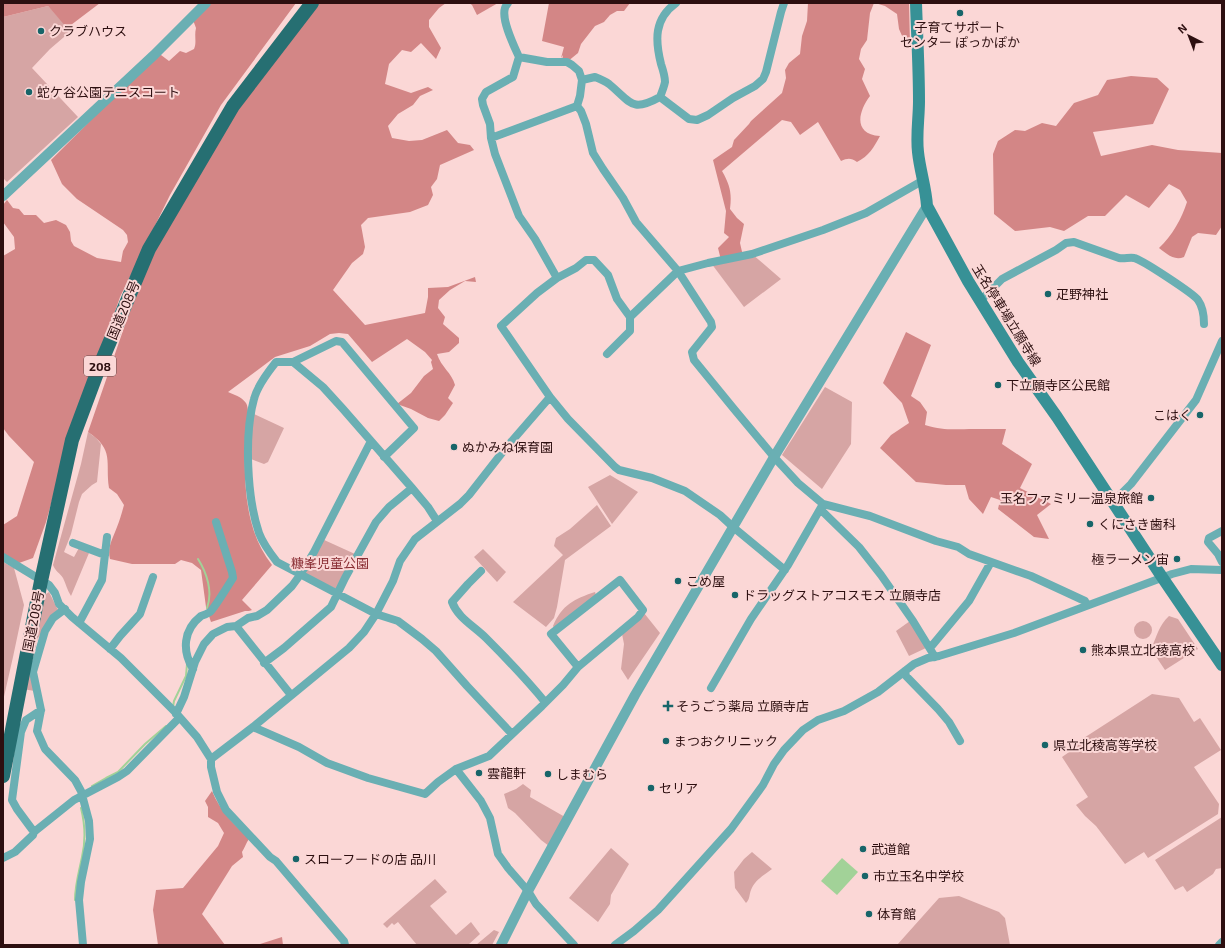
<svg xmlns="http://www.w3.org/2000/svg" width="1225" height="948" viewBox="0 0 1225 948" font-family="'Exo 2','Noto Sans JP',sans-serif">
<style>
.green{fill:#d6a5a4}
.forest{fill:#d38686}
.water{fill:#a2d298}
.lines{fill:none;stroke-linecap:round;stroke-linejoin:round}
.stream{stroke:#a2d298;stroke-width:2}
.minor{stroke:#6aafb3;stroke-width:8}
.tertiary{stroke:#6aafb3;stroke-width:10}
.secondary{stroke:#379196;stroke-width:12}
.trunk{stroke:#266f72;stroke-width:14}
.poi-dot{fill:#176569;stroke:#fbd7d6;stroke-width:1.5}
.labels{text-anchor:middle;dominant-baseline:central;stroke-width:4;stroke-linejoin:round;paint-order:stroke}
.shield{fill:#fbd7d6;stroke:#6b4b4b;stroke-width:1}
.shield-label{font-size:12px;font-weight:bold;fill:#2d0f10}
.poi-label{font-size:13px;fill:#2d0f10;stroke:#fbd7d6;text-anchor:start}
.street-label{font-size:13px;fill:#2d0f10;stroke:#fbd7d6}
.park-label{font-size:13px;fill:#892d33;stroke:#fbd7d6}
</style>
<rect width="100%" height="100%" fill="#fbd7d6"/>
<path class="green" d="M48,6l23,25 -21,18 -18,19 46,49 -71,65 -4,-4v-161z
M752,254l29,25 -37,28 -33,-44z
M825,387l27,15 -1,42 -29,45 -40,-34z
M252,413l32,15 -16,34 -4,2 -13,-5z
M88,432l8,6 5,6 -4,38 -5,3 -10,9 -3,8 -8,32 -7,18 10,5 6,-11 9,7 -18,43c-4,-6 -5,-12 -8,-18 -3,-5 -8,-7 -10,-13l28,-101z
M610,475l28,17 -26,32 -24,-37z
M597,505l14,21 -46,34 -8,47 -3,11 -8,9 -33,-25 50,-47 -9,-9 2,-8 14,-9z
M322,539l33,15 -18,34h-3l-30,-15z
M483,549l23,23 -9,10 -23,-25z
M3,562l11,6 10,37 -11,52 -10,44z
M49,592l8,16 4,5 -1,1 1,2 -15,10 -8,12 -9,31 1,7 5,15 -13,-2v-4l18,-84 3,-5z
M595,592l1,3 -42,33 -1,-2c9,-21 21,-27 42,-34z
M644,613l16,20 -32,47 -7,-11 3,-25 -2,-10z
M1169,616l9,3 20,30 -33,21 -14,-21c6,-13 8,-24 18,-33z
M910,621l16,27 -17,8 -13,-25z
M1134 630a9 9 0 1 1 18 0a9 9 0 1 1-18 0Z
M1152,694l27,4 15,24 6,-4 21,32 -27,17 25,37 -1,10 -70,44 -4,-6 -19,12 -29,-38 -11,-10 -9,-11 12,-8 -26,-40 13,-9 -2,-3z
M523,784l8,6 -1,7 35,20 -16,29 -8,-6 -26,-27 -7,-5 -4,-14 12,-5z
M1222,817v51l-6,1 -3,5 -26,18 -4,-6 -8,4 -20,-30z
M611,848l18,16 -18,31 -1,9 -12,18 -29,-24z
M752,852l20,17c-8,6 -17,11 -21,21 -2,5 -1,9 -5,13l-11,-15 -1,-16 10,-13z
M435,879l12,13 -17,14 26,29 15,-13 9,12 -12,11h-51l-19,-23 -4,3 -2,-2 -5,5 -4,-4z
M959,896l40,16 6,6 5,27h-113l42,-47z
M494,930l5,2 -7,13h-16z"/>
<path class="forest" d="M3,3h97l-33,25 -19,-22 -45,11z
M210,3h86l-75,102 -51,90 -50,102 -62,182 -12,43 -13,36 -14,5 -16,-9v-29l14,-9 17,-54 -25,-26 -6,-8v-172l12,-7 -1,-12 -11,-15v-17l4,-5 6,8 6,1 5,6h12l8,8 12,-3 10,5 4,7 1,9 3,5 23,12 24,4 2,-11 5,-9 -1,-7 -4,-5 -46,-31 -15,-15 -11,-24 105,-105h5l8,6 11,-10 6,2 8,-4c3,-7 0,-13 2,-21l-3,-8z
M319,3h127l-7,5 -10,12v7l12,21 -5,11 -15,-16 -10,9 -9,-2 -13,14 -4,20 26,9 17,-6 5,3 -13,6 -7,9 -15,9 -10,12 4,12 17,3 13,-1 25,-10 11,13 12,2 4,5 -34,15 -3,14 -6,8 2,8 -5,10 -18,7 -42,6 -7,7 4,22 -2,7 -11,9 -19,27 32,35 60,-12 3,-16v-9l20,-1 27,-10 1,5 -11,-1 -15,9 -11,10 -1,8 7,9 -2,7 16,14v5l-10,9 -12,2c4,13 15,19 18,31l-7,13 5,5 -8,12 -6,6 -11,-3 -17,-9 -14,-5 14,-11 13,-17 9,-7 -2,-7 1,-2 -7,-8 -18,-13 -35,23 -24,-28 -9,-1 -9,1 -20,12 -35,11 -47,35c6,3 13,4 18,11 5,8 -1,34 -1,45 -1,40 1,84 27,117l-30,35 10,10 -3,1h-4l-34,11 -5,-15 -5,-37 -9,-7 -11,-3 -6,4h-43l-22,-5c-3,-12 3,-21 7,-32 3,-7 5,-15 7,-22l-7,-11 -8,-6c-4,-26 6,-38 -21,-56l48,-139 22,-48 77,-131z
M469,3h29l-21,12 -5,-10z
M549,3h81l-6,8h-7l-7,4 -6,7 -9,4 -14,18 -3,9 -11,9 -5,-1 1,-6 -2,3 3,-11 -22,-6z
M808,3h66l-4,10 -3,27 -6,9 -2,10 6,10 -3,10 8,17c-12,16 -17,38 10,40 -6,11 -11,20 -23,26 -6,-4 -9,-4 -16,-1l-23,-39 -18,13 -9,-13 -9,-2 -60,51c8,14 10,22 8,38l7,9 7,6 -4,19 3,13 -22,4 -3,-12 11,-11 -5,-4 2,-22 -13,-51 19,-13 2,-7 15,-16 2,-3 31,-28 4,-15 -1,-8 4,-7 11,-9 2,-18 5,-15z
M875,3h34l1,41 -3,3 -8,-18 -2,-15 -12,-8z
M1131,76l26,2 12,11 -16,35 -60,8 8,24 51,-11 26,5 44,3v73l-6,9 -18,-2 -6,4 -8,20c-10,4 -17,-3 -25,-9 13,-12 23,-30 28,-46l-7,-12 -11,-6 -20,24 -23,-13 -21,21h-17l-24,15 -14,-4 -35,4 -21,-17 -1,-60 5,-13 17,-11 10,1 17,-8 14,3 18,-23 24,-8 9,-15z
M906,332l25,13 -20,51 9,6 7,10 -2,13c20,6 30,4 50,4 10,0 21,0 31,0l-4,15 30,20 -12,24 31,16 -14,11 12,24 -15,-2 -36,-28 2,-9 -9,-3 -8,17 -14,-15 -4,-14h-19l-30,-3 -36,-34 11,-13 18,-12 -7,-20 -19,-20z
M212,791c8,20 22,33 37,48 -3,4 -4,8 -7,13l1,5 -11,9 -30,48 23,31h-67l-5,-35 3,-20 27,-2 35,-42 6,-13 -6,-10 -10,-6v-10l-3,-6z
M282,937l1,8h-26z"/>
<path class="water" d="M842,858l16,14 -21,23 -16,-14z"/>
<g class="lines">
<path class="stream" d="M198,559c9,14 15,33 9,49
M173,707l1,-6 12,-25 1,-12
M92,786l14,-8 12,-6 27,-28 21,-18
M75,900c0,-15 4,-28 7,-43 4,-17 3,-33 -1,-49"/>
<path class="minor" d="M508,3c-1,2 -3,3 -3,5 -4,12 9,38 14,49l-6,20 -27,15 -4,7 1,6 7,19 1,14 4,16 24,62 16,23 22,39 -20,15 -36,33 49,71 18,22 47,48 4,3 33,8 33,13 35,24 13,12 52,43
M519,57l28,5h20l5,3 7,6 3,9 -2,16 -3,10 4,5 5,13 7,29 10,16 20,29 13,24 42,49 33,51 1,5 -20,25 2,8 40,49 40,48 24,26 25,21 47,12 66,25 22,6 11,7 62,22 54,25 2,4
M582,80l13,-3c5,2 10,4 14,7 22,18 22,29 51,13 2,-5 4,-10 5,-15 0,-6 -2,-12 -4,-18 -6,-24 -7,-45 15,-61
M660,97l29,22 8,1 11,-5 25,-17 22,-12 8,-7 3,-7 15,-60 3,-9
M491,138l86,-32
M557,278l19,-10 10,-8h8l14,15 9,24 13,18
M980,301l22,-22 54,-29 10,-7 8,-1 45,16c5,1 11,-1 15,0 7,1 60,36 64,42 5,7 6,16 6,24
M607,354l23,-23v-14l48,-46 30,-8 44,-9 71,-24 43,-17 56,-32
M293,362l30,25 20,22 69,79 16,19 9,14
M384,457l30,-29 -72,-86 -6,-1 -43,21h-17c-8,10 -19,25 -22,37 -10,36 -7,99 5,134 4,11 11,20 18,29l99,52 22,7 24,18 14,12 31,35 45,48
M1113,502l18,-18 65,-84 26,-59
M821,510l38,37 22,28 32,46 22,36
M1222,531l-13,7 -1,4 10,12 4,8
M73,543l32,12
M3,557l46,28 6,8 4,11 13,13 49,41 54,54 22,25 14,22v8l6,25 9,18 44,47 6,4 68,80 1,4
M481,571l-13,13 -16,18c6,16 22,24 34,36 20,20 41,42 59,64
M65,609l-12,9 -8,13 -12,41 8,38 -4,21 8,18 30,31 6,11 8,30 1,18 -9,43 -2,18 4,45
M79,623l23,-43 5,-43
M236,626l55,69
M930,648l39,-47 22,-39
M110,649l10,-13 20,-22 13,-37
M264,663l20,-15 47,-41 14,-29 31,-56 13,-15 23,-19
M193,669c-11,-18 -10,-39 8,-53 3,-1 6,-2 9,-4 6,-6 17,-25 23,-34l-1,-6 -16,-50
M905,671l1,5 32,33 11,13 11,19
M711,688l40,-69 37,-54 35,-61
M176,714l8,-17 11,-35 9,-18 9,-10 14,-7 9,-1 12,-8 9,-2 10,-6 25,-24 8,-11 14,-23 57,-111
M253,727l46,20 28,16 41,15 57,16 13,-12 18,-13 33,-13 53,-50 21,-21 15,-18 60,-50 5,-7 -23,-30 -69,54 27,33
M211,759l42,-32 96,-79 15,-16 12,-18 17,-33 7,-20 15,-22 45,-35 9,-9 36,-46 45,-52
M456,769l25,32 9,17 8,36 10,14 20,23 8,13 38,41
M34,832l-17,-23 -5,-9 9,-68 5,-12 15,-10
M3,858l12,-6 18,-17 1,-3 40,-32 44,-23 9,-6 52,-53
M615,945l19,-14 24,-21 73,-81 32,-44 11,-21 10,-14 19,-20 15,-10 26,-9 34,-19 36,-28 14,-6 11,-2 75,-23 158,-59 19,-5 31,1
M1219,945l3,-3"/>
<path class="tertiary" d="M3,196l151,-141 52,-52
M501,945l27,-54 107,-196 139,-238 153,-251"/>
<path class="secondary" d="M916,3c1,32 3,65 3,98 0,17 -3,34 -1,51 2,19 8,36 9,54l41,75 50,81 39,55 105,160 60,88"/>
<path class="trunk" d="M3,776l38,-195 31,-141 28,-75 49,-116 84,-143 79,-103"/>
</g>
<g class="poi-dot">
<circle cx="960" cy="13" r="4"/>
<circle cx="41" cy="31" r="4"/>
<circle cx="29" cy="92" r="4"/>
<circle cx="1048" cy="294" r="4"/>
<circle cx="998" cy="385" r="4"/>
<circle cx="1200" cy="415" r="4"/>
<circle cx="454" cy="447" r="4"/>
<circle cx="1151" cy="498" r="4"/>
<circle cx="1090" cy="524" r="4"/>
<circle cx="1177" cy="559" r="4"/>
<circle cx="678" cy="581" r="4"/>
<circle cx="735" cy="595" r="4"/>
<circle cx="1083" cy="650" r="4"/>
<path d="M666 700h4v4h4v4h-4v4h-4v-4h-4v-4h4z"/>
<circle cx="666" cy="741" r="4"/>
<circle cx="1045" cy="745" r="4"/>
<circle cx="479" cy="773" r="4"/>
<circle cx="548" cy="774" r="4"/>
<circle cx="651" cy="788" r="4"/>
<circle cx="863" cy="849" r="4"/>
<circle cx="296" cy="859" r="4"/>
<circle cx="865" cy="876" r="4"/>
<circle cx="869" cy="914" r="4"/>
</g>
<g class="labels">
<rect class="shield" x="84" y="356" width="32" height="20" rx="3"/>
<g class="shield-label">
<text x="100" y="366">208</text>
</g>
<g class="poi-label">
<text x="960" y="27" text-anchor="middle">子育てサポート<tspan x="960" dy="15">センター ぽっかぽか</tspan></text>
<text x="49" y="31">クラブハウス</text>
<text x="37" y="92">蛇ケ谷公園テニスコート</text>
<text x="1056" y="294">疋野神社</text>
<text x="1006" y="385">下立願寺区公民館</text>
<text x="1192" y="415" text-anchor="end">こはく</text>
<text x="462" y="447">ぬかみね保育園</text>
<text x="1143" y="498" text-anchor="end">玉名ファミリー温泉旅館</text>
<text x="1098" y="524">くにさき歯科</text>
<text x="1169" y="559" text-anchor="end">極ラーメン宙</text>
<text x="686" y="581">こめ屋</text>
<text x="743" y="595">ドラッグストアコスモス 立願寺店</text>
<text x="1091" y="650">熊本県立北稜高校</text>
<text x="676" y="706">そうごう薬局 立願寺店</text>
<text x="674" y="741">まつおクリニック</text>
<text x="1053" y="745">県立北稜高等学校</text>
<text x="487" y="773">雲龍軒</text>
<text x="556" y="774">しまむら</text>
<text x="659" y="788">セリア</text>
<text x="871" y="849">武道館</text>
<text x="304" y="859">スローフードの店 品川</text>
<text x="873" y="876">市立玉名中学校</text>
<text x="877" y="914">体育館</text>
</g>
<g class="street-label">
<text transform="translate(123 310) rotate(-67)">国道208号</text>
<text transform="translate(1007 315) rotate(58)">玉名停車場立願寺線</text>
<text transform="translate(33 621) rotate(-79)">国道208号</text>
</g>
<g class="park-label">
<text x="330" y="563">糠峯児童公園</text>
</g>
</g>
<rect width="1225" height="948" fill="none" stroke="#2d0f10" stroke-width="8"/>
<g transform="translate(1189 36) rotate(318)" stroke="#fbd7d6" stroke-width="3" paint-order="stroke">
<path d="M0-3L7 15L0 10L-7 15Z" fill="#2d0f10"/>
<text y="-6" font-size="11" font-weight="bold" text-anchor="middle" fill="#2d0f10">N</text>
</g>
</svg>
